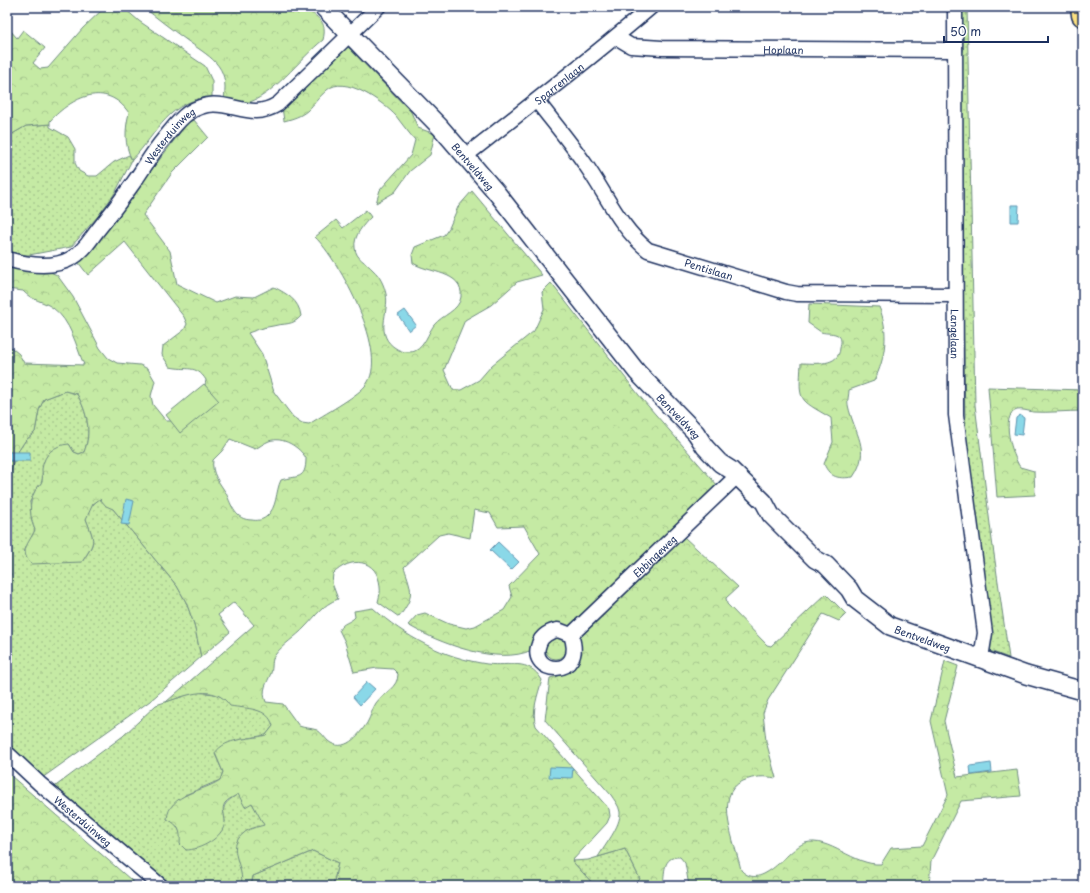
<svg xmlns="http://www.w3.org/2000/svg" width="1090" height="893" viewBox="0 0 1090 893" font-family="'Playpen Sans',sans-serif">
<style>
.grass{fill:url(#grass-dots);stroke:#708c81}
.forest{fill:url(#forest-crowns);stroke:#708c81;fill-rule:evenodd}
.pitch{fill:#c5eaa4;stroke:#708c81}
.water{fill:#8ad8e8;stroke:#5e94b1}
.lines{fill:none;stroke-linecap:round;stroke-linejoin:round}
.minor-casing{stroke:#1b2f5e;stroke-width:17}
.tertiary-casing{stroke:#1b2f5e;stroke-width:20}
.primary-casing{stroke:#1b2f5e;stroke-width:25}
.minor{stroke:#fff;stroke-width:14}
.tertiary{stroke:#fff;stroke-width:17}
.primary{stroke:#fbe080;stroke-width:22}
.labels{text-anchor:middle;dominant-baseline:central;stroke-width:3;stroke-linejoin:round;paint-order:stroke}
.street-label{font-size:10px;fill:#1b2f5e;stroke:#fff}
</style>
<defs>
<pattern id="grass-dots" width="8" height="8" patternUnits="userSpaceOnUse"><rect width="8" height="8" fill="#c5eaa4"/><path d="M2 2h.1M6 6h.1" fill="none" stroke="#a9c990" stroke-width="1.8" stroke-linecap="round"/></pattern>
<pattern id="forest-crowns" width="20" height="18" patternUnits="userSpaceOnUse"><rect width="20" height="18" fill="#c5eaa4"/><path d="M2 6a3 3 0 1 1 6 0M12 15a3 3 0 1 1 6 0" fill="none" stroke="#a9c990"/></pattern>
</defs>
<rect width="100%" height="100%" fill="#fff"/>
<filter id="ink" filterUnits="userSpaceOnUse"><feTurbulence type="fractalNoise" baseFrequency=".025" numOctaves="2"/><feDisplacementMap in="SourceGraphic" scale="8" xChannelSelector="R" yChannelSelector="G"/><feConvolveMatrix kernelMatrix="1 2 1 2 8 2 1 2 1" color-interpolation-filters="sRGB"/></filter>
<g filter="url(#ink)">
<path class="grass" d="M958,7h9l8,398 17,135 17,118 -19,-7 1,-18 -19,-112 -7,-101z
M50,124v3l18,10 7,12v14l4,8 9,5h9l17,-14 15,-7 3,5 -17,33 -17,23 -27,31 -42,8 -22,-1v-117l19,-11z
M65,391l12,3c10,18 15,38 7,58l-5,2 -5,-2 -5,-8 -25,17 -2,21 -7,9 -5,11 2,20 3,8 -11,22 58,10c14,-21 13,-19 4,-43 2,-9 6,-14 13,-20 6,3 8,7 14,10l64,77 9,16 8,22 7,33 -51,44 -108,77 -35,-35v-163l4,-6 -4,-4v-84l8,-30 10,-15 10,-9 4,-22 5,-11z
M196,692l19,2 11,5 37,13 8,6 2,8 -7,9 -28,5 -23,14 8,18 -3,8 -35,15 -18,24 8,4 6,11 44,-12c-3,-17 -2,-18 13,-28l14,9 13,22 -13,4 -11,42 2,8 -2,7h-69l-119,-98 70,-52 33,-31z
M625,849l15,30 -7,7h-38l-23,-25 16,-1z
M313,851l25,12 -5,23h-82l2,-10z"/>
<path class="forest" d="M105,7l20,2 14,12 66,45 7,15v16c-43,3 -54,35 -80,63 -8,-15 -7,-31 -3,-47 -23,-33 -57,-16 -79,8v3l-24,2 -19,11v-113l2,5 8,9 6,-8 22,18 -12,15 7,6 8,-1 35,-40z
M143,7h162c12,12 23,12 18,33 -21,16 -53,60 -78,63 -7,1 -15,-3 -21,-4 6,-35 -15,-42 -39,-60 -14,-10 -28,-21 -42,-32z
M348,47l63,65 7,16 17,6 -5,21 -20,16 -15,21 -19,11 4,-13 31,-35 4,-15c-7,-8 -13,-16 -19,-24 -13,-14 -52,-42 -69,-26 -19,17 -15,24 -43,31l-2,-14 62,-59z
M194,120l14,17 -36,36 -29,42 27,36 7,33 39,19 19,-7 19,1 20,-10c13,7 25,13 27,29 -8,10 -17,7 -28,10 -8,1 -17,4 -25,7l14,21 12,38 19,25 9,6 7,1c14,-9 47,-27 56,-38 27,-30 -26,-126 -50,-149l21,-17 7,8 23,-18 5,7c-7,7 -18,19 -16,31 1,11 11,14 18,22 7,6 11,15 13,24 4,18 -13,41 11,55 5,3 12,4 18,2 10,-5 13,-18 19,-26 8,-10 25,-14 27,-28 3,-26 -34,-24 -48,-34l-1,-8 3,-8 29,-12 5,-7 9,-21 14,-16 70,84 -25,7 -26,23 -26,15 -21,50 9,20h8l18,-10 13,-15 42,-34 10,-22 -2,-17 9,-9 91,116 76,87c-37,34 -73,69 -110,103 -24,22 -46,48 -76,61 -34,16 -94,-7 -124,-25l9,-10 8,-2 24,11 17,4 9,-2 29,-16 8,-13 -3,-11 31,-32 -16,-28 -26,1 -8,-14 -16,-3 -4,28 -22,-5 -9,2 -35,32c8,24 11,29 -5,50l-21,-15c1,-5 3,-10 2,-15 -2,-29 -30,-31 -47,-13l-1,9 6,16c-16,6 -22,17 -33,28 -9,10 -22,17 -30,28 -4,5 -2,12 -4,18 -4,11 -10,16 -5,29l17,2 16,22c5,2 12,2 18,4 5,3 7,7 11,11 16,13 31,-6 39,-18 4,-7 5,-14 9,-20 8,-11 22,-15 22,-29l-5,-5 -16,-1 -23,4 -9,-30 -6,-12c4,-8 11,-7 16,-13l-1,-6 19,-3c32,29 71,50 114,56 23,3 41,-7 55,16 -4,14 -11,32 -6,46l73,83 1,7 -3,7 -35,38 23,25h-262l5,-23 -25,-12 -60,25 -2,10h-10c5,-19 -17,-38 3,-53 5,-5 14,-6 20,-8l-12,-22 -7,4 -7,-13c-4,3 -10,5 -13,9 -4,6 0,12 0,19 -2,16 -25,28 -39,28l-6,-6c1,-13 -1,-19 -13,-25 2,-26 36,-27 53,-39l3,-8 -8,-19c11,-16 34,-13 51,-18l7,-9c-5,-19 -26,-17 -43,-20 -15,-23 -43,-11 -64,-4l88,-77 -20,-23 -16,13 12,17 -29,25 -7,-33 -8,-22 -9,-16 -64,-77 -7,-3 -6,-7 -7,5 -7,15c9,24 10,21 -4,43l-51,2c-12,-14 -3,-19 4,-34 -5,-12 -7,-27 0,-39 1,-3 6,-6 7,-10 1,-3 0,-8 0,-12 2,-15 12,-24 27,-25l5,8 5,2 5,-2c8,-20 3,-40 -7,-58l-12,-3 -21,8 -5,11 -4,22 -10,9 -10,15 -8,30v-142l12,10 5,9 60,2c-8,-19 -13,-44 -31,-57 -11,-8 -21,-7 -30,-17l-16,-2v-22l41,4 9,4 16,22 27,51 8,10 9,5 23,2 8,4 7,12 -4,15 2,9 13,16h6l32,-31 2,-10c-10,-16 -19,-9 -36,-13l-8,-12 1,-9 21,-16 3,-6 -3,-7 -59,-75 -37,33 -10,-13 47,-57 63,-83zM230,439l25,10c4,-2 9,-6 14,-8 14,-5 30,6 37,17 0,23 -9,17 -25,22 -6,12 -3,27 -15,37 -4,3 -9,4 -14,3 -17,0 -20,-14 -26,-27 -7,-11 -15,-20 -13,-33l9,-9z
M809,304l70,3c10,23 7,51 -5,74l-25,9c0,5 -2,11 -1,15 6,29 24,44 5,72 -14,2 -23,1 -29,-13l9,-22 -2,-24c-34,-20 -32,-16 -30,-55 14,0 38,4 39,-15 1,-4 2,-9 -1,-12 -5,-4 -12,-2 -18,-4 -4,-3 -9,-6 -13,-9z
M988,387l95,3v21c-17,0 -34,2 -50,1 -5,-1 -11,-3 -16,-2 -18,5 -4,47 3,57l14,4 1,24 -38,2z
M684,537l54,50 -12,11 1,6 40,41 4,1 55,-52 20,20 -7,7 -16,-7 -55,86 -5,13 3,28 10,37c-12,-2 -21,-2 -33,3 -31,13 -7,64 -2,89 21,23 47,-22 64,-27 24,-7 49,23 76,21l10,-16 31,-2 26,-51 -17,-74 14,-60 13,5 -14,55 13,56 60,-7 4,26 -60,5 -30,60 -2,25h-240l-4,-23 -5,-6c-18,-1 -15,16 -17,29h-30l7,-7 -15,-30 -27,8c7,-12 23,-31 22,-45 -1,-7 -6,-12 -9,-17l-66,-75 5,-42 12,-3 8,-6 6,-31z
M545 648a11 11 0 1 1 22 0a11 11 0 1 1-22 0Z
M7,771l4,5 127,110h-131z"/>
<path class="pitch" d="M204,384l15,17 -39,32 -14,-18z"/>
<path class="water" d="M1011,205h8l-1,17h-7z
M405,310l11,15 -7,6 -11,-16z
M1020,415l4,3 -2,17 -8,-1 2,-16z
M8,452h22v9h-21z
M126,499l8,2 -5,24 -8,-1z
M498,542l21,20 -8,8 -21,-20z
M367,682l8,7 -15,16 -7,-8z
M991,763l1,9 -21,3 -1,-9z
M550,767l23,1 -1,10 -23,-1z"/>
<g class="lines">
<defs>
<g id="minor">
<path id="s1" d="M955,7l1,408 29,218 -4,25"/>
<path id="s2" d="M616,37l15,9 31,2 293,2"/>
<path id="s3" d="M537,101c16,21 33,41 48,63 20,28 35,64 63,86l138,42 11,2 158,1"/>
<path id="s4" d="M464,157c63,-49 126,-98 187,-150"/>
<path id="s5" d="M7,259c20,6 46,10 65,-1 11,-6 18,-18 25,-27 13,-16 25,-32 37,-49 10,-14 18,-29 29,-42 8,-9 15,-20 25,-27 36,-24 57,12 90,-9l100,-97"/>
<path d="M558,630l13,5c16,45 -44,40 -32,9 2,-8 11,-13 19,-14z"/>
<path id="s6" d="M571,635l166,-159"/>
<path id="s7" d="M7,753l33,31 121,102"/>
</g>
<g id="tertiary">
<path id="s8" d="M323,7l117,120 56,65 141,180 59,61 9,14 15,16 11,7 33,32 7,13 44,44 11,6 23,24 6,10 35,27 136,49 57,16"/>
</g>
<path id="primary" d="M1082,7l1,8"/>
</defs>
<use href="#minor" class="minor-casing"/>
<use href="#tertiary" class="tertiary-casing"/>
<use href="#primary" class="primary-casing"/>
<use href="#minor" class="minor"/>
<use href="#tertiary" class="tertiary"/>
<use href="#primary" class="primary"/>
</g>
</g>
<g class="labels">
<g class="street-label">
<text stroke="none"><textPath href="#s2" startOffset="170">Hoplaan</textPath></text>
<text stroke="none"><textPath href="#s4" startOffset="120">Sparrenlaan</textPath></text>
<text stroke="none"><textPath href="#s5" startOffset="224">Westerduinweg</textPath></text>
<text stroke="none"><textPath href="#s8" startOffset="219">Bentveldweg</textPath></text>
<text stroke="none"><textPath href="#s3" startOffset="250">Pentislaan</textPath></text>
<text stroke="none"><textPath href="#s1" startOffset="327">Langelaan</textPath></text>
<text stroke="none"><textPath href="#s8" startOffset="543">Bentveldweg</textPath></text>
<text stroke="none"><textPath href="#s6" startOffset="115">Ebbingeweg</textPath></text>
<text stroke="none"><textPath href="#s8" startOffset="878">Bentveldweg</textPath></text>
<text stroke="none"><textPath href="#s7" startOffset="102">Westerduinweg</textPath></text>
</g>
</g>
<rect width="1090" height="893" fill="none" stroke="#fff" stroke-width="24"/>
<rect x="12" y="12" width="1066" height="869" fill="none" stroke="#1b2f5e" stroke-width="1.5" filter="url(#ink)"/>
<path d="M944 36v6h104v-6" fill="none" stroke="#1b2f5e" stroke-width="2"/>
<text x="950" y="36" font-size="12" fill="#1b2f5e" stroke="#ffffff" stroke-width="3" paint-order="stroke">50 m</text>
</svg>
